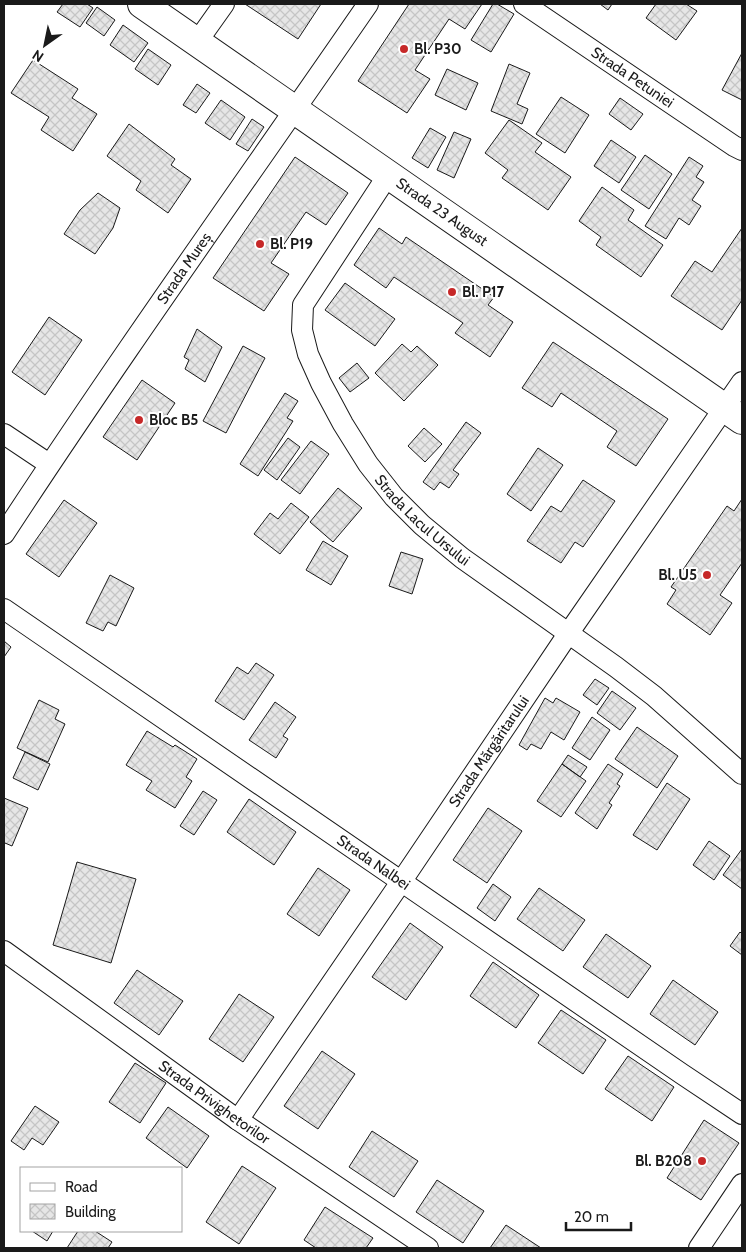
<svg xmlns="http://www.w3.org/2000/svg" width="746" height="1252" viewBox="0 0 746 1252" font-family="Cabin,sans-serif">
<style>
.building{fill:url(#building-cross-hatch);stroke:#1a1a1a}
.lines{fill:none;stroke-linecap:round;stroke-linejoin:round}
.street-casing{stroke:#1a1a1a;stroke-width:22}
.secondary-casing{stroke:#1a1a1a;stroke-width:30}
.street{stroke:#fff;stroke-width:20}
.secondary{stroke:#fff;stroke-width:28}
.poi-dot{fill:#c62828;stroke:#fff;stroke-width:2}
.labels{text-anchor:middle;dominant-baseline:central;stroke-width:4;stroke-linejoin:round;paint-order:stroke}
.poi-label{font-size:15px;font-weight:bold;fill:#1a1a1a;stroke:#fff;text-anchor:start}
.street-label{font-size:15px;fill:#1a1a1a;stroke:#fff}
</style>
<defs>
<pattern id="building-cross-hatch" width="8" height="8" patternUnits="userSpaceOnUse" patternTransform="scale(1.25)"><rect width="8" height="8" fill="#e6e6e6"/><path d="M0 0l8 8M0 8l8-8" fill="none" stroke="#c5c5c5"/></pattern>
</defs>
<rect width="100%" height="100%" fill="#fff"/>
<path class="building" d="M63,4h24l6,4 -13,19 -23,-15z
M245,4h76l-23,35z
M409,4h73l-17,25 -16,-10 -34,51 15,9 -23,34 -49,-32z
M493,4h4l17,10 -23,38 -20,-12z
M600,4h12l-4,6z
M656,4h30l11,7 -21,29 -30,-22z
M97,7l18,13 -11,16 -18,-13z
M123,25l25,18 -14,19 -24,-17z
M148,49l23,16 -13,20 -23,-16z
M742,53v47l-20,-10z
M33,60l45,29 -6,9 25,16 -24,37 -32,-21 8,-13 -38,-24z
M509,64l21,9 -13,31 11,5 -6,15 -31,-13z
M447,69l31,14 -12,27 -31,-15z
M197,84l13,9 -14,20 -13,-8z
M561,97l28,18 -24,38 -29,-19z
M620,98l23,16 -12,16 -22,-16z
M221,100l24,17 -15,23 -25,-17z
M252,119l12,8 -16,24 -12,-7z
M509,120l33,23 -7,9 36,25 -23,33 -46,-32 6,-8 -23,-17z
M129,124l46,35 -4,6 20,14 -23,34 -32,-23 5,-9 -34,-25z
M430,128l16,9 -18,31 -16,-10z
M454,132l17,7 -17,39 -17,-8z
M611,140l25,17 -17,26 -25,-17z
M645,155l27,19 -23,35 -28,-19z
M295,157l53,36 -22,32 -20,-13 -35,51 18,11 -25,37 -51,-33z
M689,157l14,9 -7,11 8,5 -12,18 9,6 -12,19 -10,-7 -13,21 -21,-13z
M602,187l32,23 -6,10 35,25 -22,32 -45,-32 5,-8 -22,-16z
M98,193l22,15 -7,20 -18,26 -31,-20 16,-24z
M379,228l23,16 4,-7 88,60 -6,8 25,17 -23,35 -35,-24 8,-10 -69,-46 -8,11 -32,-23z
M742,228v72l-20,30 -51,-34 24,-35 17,11z
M345,283l50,36 -20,27 -50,-36z
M49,317l33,23 -37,55 -33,-23z
M197,329l25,18 -17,35 -20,-13 4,-9 -5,-3z
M553,342l115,77 -32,47 -29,-19 10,-16 -56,-38 -9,14 -30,-19z
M402,344l9,8 6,-6 21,19 -34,36 -29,-28z
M243,346l22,12 -39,75 -23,-12z
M357,363l12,15 -19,14 -11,-14z
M142,380l33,23 -38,57 -34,-23z
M285,393l13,8 -11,17 6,3 -35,55 -18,-12z
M466,422l15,11 -28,37 6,4 -10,14 -9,-6 -6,8 -11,-8z
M424,428l18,16 -17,18 -17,-16z
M288,438l12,9 -23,33 -13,-10z
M311,441l18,13 -29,40 -19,-14z
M538,448l25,17 -32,46 -24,-17z
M583,480l32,21 -32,46 -8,-5 -14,21 -34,-22 24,-35 10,6z
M338,488l24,20 -29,34 -23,-20z
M742,499v64l-22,32 12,8 -22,32 -43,-31 9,-14 -5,-3 56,-81 7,5z
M64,500l33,23 -38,54 -33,-23z
M291,503l18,14 -29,37 -26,-20 16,-21 8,6z
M323,541l25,15 -17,29 -25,-15z
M401,552l22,7 -11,35 -23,-8z
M110,575l24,13 -18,38 -8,-4 -5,9 -17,-8z
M4,641l7,6 -7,10z
M256,663l18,12 -30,45 -29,-19 22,-34 11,7z
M595,679l14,9 -12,17 -14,-10z
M612,691l24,17 -16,22 -23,-17z
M545,698l8,5 3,-5 24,14 -16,28 -13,-8 -10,17 -10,-5 -4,6 -8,-5z
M39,700l20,10 -4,9 10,5 -17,38 -31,-14z
M275,702l21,15 -13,19 5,3 -12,19 -27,-18z
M592,717l18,13 -20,30 -18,-12z
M637,727l41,29 -21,32 -42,-29z
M147,731l26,16 2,-2 22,14 -11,18 6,4 -17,27 -29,-18 6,-9 -26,-16z
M25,752l25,12 -12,26 -25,-12z
M568,755l19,12 -7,10 -18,-13z
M562,764l24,17 -25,36 -24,-16z
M608,764l15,10 -6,10 3,2 -11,17 3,2 -15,24 -22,-16z
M667,783l23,16 -33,51 -24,-15z
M203,791l14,9 -23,35 -14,-9z
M4,798l24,10 -16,38 -7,-3 -1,2z
M249,799l47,33 -22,33 -47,-33z
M488,808l34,23 -35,52 -34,-23z
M709,841l21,15 -16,24 -21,-15z
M742,849v40l-19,-14z
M77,862l59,17 -25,84 -58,-18z
M318,868l32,22 -31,46 -32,-22z
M493,884l18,13 -16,24 -18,-13z
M539,888l46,32 -22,31 -46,-32z
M410,923l33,24 -37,53 -34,-23z
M740,932l2,2v21l-12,-9z
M606,934l45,32 -23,32 -45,-31z
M493,962l46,33 -23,33 -46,-32z
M137,970l46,31 -24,34 -45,-32z
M673,980l45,32 -23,33 -45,-31z
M239,994l35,23 -31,45 -34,-23z
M561,1010l45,30 -23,34 -45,-31z
M322,1051l33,23 -37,55 -34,-23z
M628,1056l46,31 -22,34 -47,-32z
M135,1063l31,20 -26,40 -31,-21z
M35,1106l24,16 -16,23 -11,-7 -8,12 -13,-9z
M168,1107l41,29 -22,32 -41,-30z
M704,1120l35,23 -38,57 -34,-22z
M372,1131l46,30 -24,36 -45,-30z
M242,1166l34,22 -37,56 -33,-22z
M437,1180l47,31 -21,32 -47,-31z
M325,1207l48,31 -7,10h-50l-12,-8z
M506,1225l35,23h-51z
M32,1231h21l-6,10z
M78,1231h17l17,11 -4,6h-41z"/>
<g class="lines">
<defs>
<g id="street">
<path id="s1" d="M524,4l210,142 8,4"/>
<path d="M197,42l27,-38"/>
<path id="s2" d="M388,175l-85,130 -1,25 6,24 13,29 22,41 25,40 26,33 28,28 40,33 154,109 38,29 88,78"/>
<path d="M4,434l45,30"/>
<path id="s3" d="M4,534c117,-179 242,-353 364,-530"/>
<path id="s4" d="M4,609l678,465 60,40"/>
<path id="s5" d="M4,951l234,169 190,128"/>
<path id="s6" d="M238,1120l163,-238 167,-248 174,-252"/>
<path d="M699,1248l43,-64"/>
</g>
<g id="secondary">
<path id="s7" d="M142,4l600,416"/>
</g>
</defs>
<use href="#street" class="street-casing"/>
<use href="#secondary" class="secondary-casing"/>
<use href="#street" class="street"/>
<use href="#secondary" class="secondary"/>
</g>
<g class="poi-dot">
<circle cx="404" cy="49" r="5"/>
<circle cx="260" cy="244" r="5"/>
<circle cx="452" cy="292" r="5"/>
<circle cx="139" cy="420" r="5"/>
<circle cx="707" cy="575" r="5"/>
<circle cx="702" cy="1161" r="5"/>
</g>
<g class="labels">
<g class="poi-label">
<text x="414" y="49">Bl. P30</text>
<text x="270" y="244">Bl. P19</text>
<text x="462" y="292">Bl. P17</text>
<text x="149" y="420">Bloc B5</text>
<text x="697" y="575" text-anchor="end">Bl. U5</text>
<text x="692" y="1161" text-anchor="end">Bl. B208</text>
</g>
<g class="street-label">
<text stroke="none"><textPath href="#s1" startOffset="131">Strada Petuniei</textPath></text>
<text stroke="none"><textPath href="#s7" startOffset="365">Strada 23 August</textPath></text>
<text stroke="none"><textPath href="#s3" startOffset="321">Strada Mureș</textPath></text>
<text stroke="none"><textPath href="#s2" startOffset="409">Strada Lacul Ursului</textPath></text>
<text stroke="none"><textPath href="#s6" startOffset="446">Strada Mărgăritarului</textPath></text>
<text stroke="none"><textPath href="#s4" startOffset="448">Strada Nalbei</textPath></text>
<text stroke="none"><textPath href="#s5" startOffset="259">Strada Privighetorilor</textPath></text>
</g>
</g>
<rect width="746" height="1252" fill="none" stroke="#1a1a1a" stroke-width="10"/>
<rect x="20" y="1167" width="162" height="65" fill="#ffffff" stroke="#a3a3a3"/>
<rect x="30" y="1183" width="25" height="8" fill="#ffffff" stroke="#a3a3a3"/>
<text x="65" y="1192" font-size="15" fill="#1a1a1a">Road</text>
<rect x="30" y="1204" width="25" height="15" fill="url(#building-cross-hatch)" stroke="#a3a3a3"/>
<text x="65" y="1217" font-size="15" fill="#1a1a1a">Building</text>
<g transform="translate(45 45) rotate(213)" stroke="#ffffff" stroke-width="4" paint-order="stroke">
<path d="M0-4L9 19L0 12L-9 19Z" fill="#1a1a1a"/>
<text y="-8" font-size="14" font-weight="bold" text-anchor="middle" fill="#1a1a1a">N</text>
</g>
<path d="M566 1222v8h65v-8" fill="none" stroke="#1a1a1a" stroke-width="2.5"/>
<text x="574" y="1222" font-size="15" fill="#1a1a1a" stroke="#ffffff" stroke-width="4" paint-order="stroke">20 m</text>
</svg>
